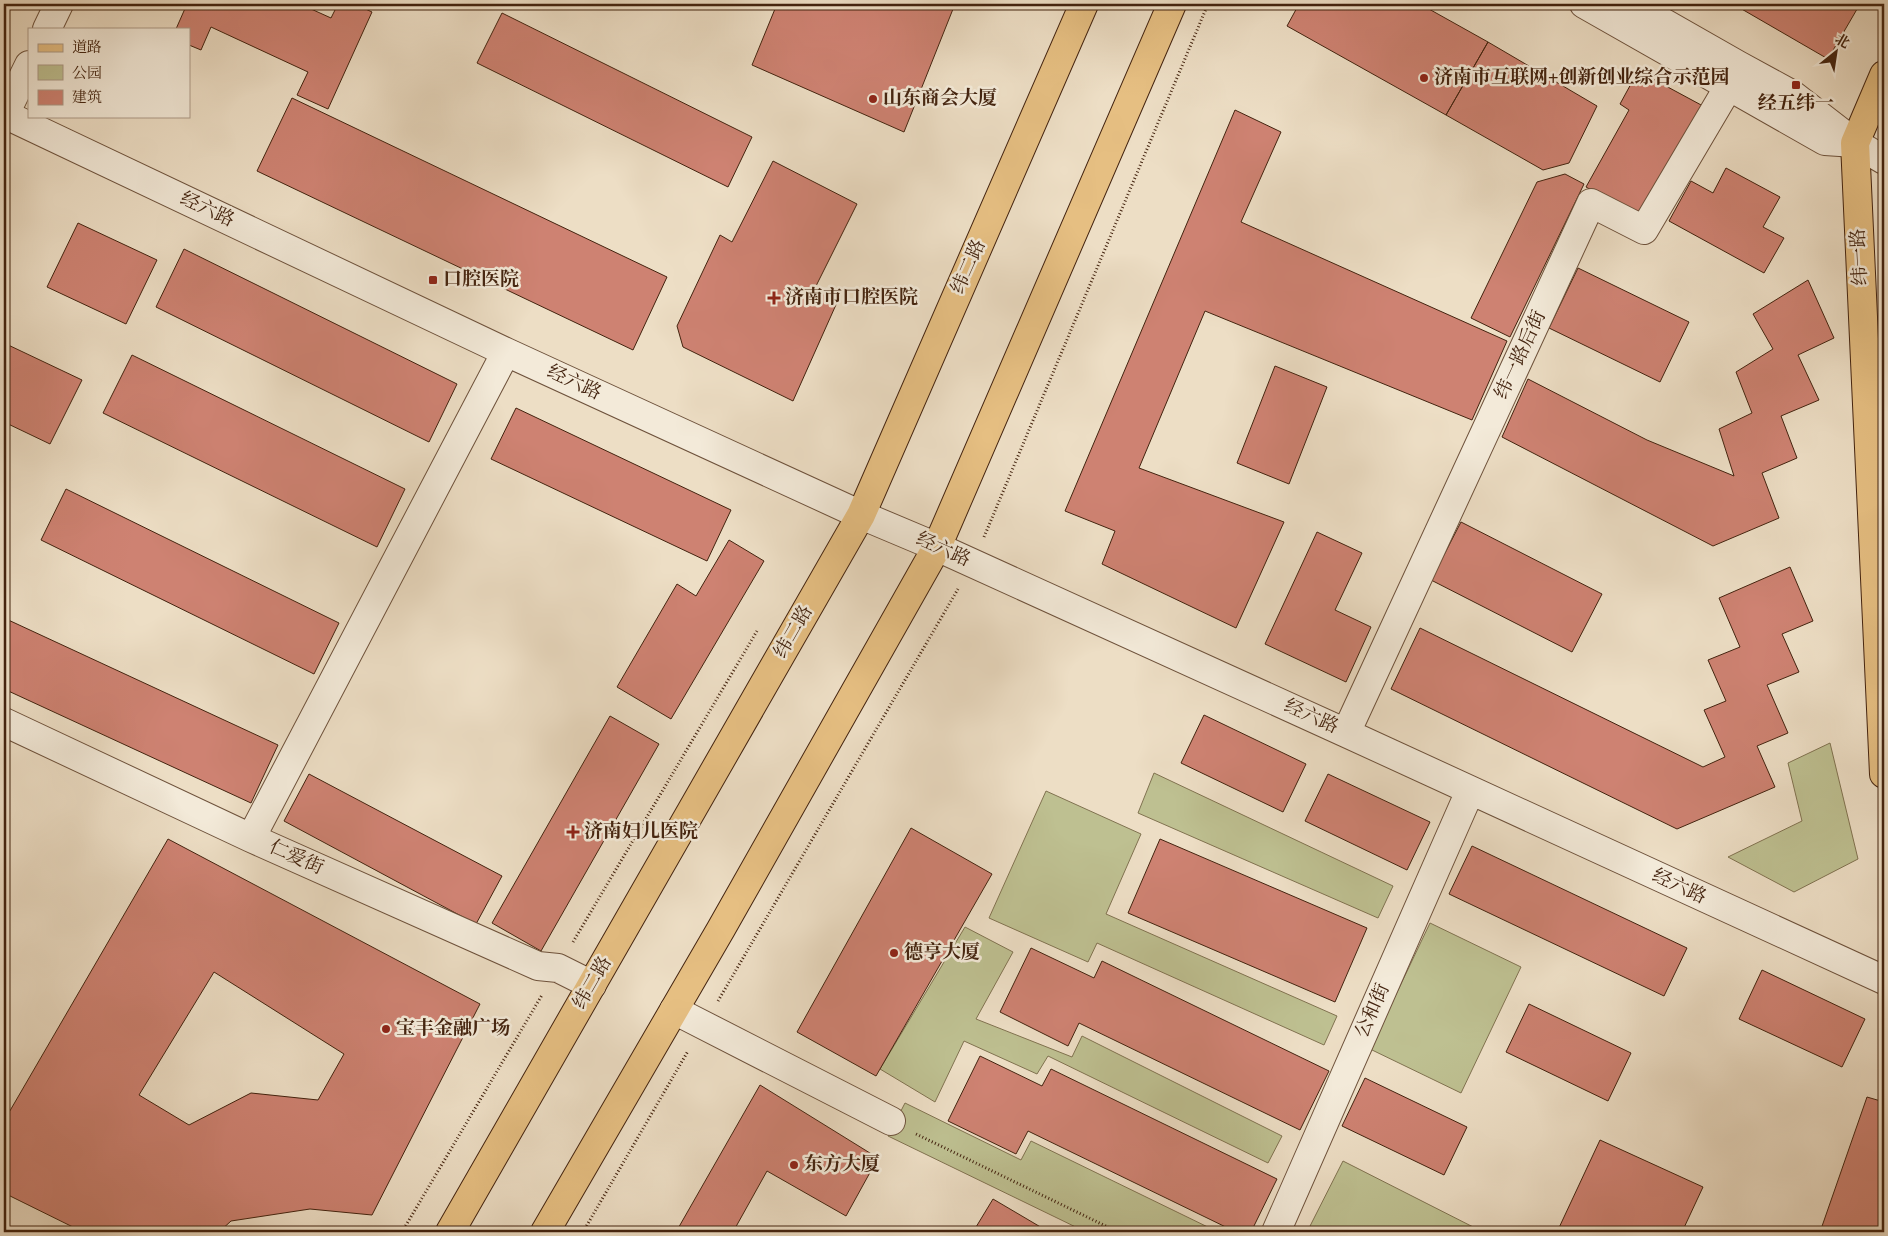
<svg xmlns="http://www.w3.org/2000/svg" width="1888" height="1236" viewBox="0 0 1888 1236" font-family="Vollkorn,'Noto Serif SC',serif">
<style>
.green{fill:#bec091;stroke:#807250}
.building{fill:#ce8272;stroke:#43230f;fill-rule:evenodd}
.lines{fill:none;stroke-linecap:round;stroke-linejoin:round}
.minor-casing{stroke:#6e523c;stroke-width:30}
.major-casing{stroke:#43230f;stroke-width:30}
.highway-casing{stroke:#43230f;stroke-width:30}
.path{stroke:#43230f;stroke-width:3;stroke-dasharray:1 2.5;stroke-linecap:butt}
.minor{stroke:#f3ead9;stroke-width:28}
.major{stroke:#e6bf82;stroke-width:28}
.highway{stroke:#e6bf82;stroke-width:28}
.poi-dot{fill:#8f2418;stroke:#f3ead9;stroke-width:2}
.labels{text-anchor:middle;dominant-baseline:central;stroke-width:5;stroke-linejoin:round;paint-order:stroke}
.poi-label{font-size:19px;font-weight:bold;fill:#43230f;stroke:#f3ead9;text-anchor:start}
.street-label{font-size:19px;fill:#43230f;stroke:#f3ead9}
</style>
<rect width="100%" height="100%" fill="#eddec5"/>
<filter id="stains"><feTurbulence type="fractalNoise" baseFrequency=".004" numOctaves="4"/><feColorMatrix values="0 0 0 0 .2 0 0 0 0 .09 0 0 0 0 .02 0 0 0 .5 -.17"/></filter>
<radialGradient id="worn" r=".72"><stop offset=".6" stop-color="#630" stop-opacity="0"/><stop offset="1" stop-color="#630" stop-opacity=".3"/></radialGradient>
<path class="green" d="M1830,743l28,116 -64,33 -66,-35 74,-36 -14,-58z
M1154,773l239,113 -15,32 -240,-105z
M1046,791l95,43 -35,80 231,102 -13,29 -227,-102 -9,19 -99,-44z
M1430,923l91,44 -60,126 -91,-44z
M965,927l48,25 -37,67 96,38 10,-21 200,100 -14,27 -220,-107 -11,18 -73,-33 -29,61 -55,-33z
M905,1103l116,57 10,-19 187,91h-132l-198,-96z
M1343,1161l140,71h-176z"/>
<path class="building" d="M187,4h113l31,14 7,-14h17l17,8 -44,97 -31,-14 11,-23 -97,-45 -10,23 -12,-5v-16h-13z
M777,4h178l-51,128 -152,-67z
M1299,4h121l68,38 -42,73 -159,-89z
M1733,4h127l-32,55z
M502,13l250,124 -24,50 -251,-124z
M1488,42l109,64 -28,57 -26,7 -97,-55z
M1638,71l65,35 -61,112 -56,-31 43,-77 -9,-6z
M292,98l375,179 -34,73 -376,-179z
M1235,110l46,22 -40,90 266,119 -35,79 -267,-109 -66,157 145,54 -48,106 -134,-64 13,-33 -50,-20z
M773,161l84,43 -41,82 23,12 -46,103 -110,-54 -6,-21 43,-91 12,7z
M1726,168l54,29 -17,30 21,11 -20,35 -95,-52 22,-40 22,12z
M1565,174l19,10 -74,153 -39,-19 66,-136z
M78,223l79,37 -31,64 -79,-37z
M184,249l273,135 -28,58 -273,-135z
M1578,268l111,54 -29,60 -111,-54z
M1808,280l26,58 -36,17 21,45 -38,16 16,42 -35,15 17,45 -66,28 -211,-109 26,-58 119,61 87,36 -15,-47 33,-16 -16,-41 37,-23 -20,-35z
M4,343l78,37 -32,64 -46,-22z
M132,355l273,134 -28,58 -274,-134z
M1275,366l52,21 -38,97 -52,-21z
M516,408l215,102 -24,51 -216,-102z
M66,489l273,134 -25,51 -273,-134z
M1461,522l141,72 -30,58 -141,-72z
M1317,532l45,21 -27,57 36,17 -25,55 -81,-38z
M729,540l35,21 -93,158 -54,-32 60,-103 19,12z
M1790,567l23,54 -31,13 17,38 -32,13 21,48 -31,13 18,41 -98,42 -286,-140 29,-61 283,139 22,-10 -21,-47 22,-9 -18,-41 32,-13 -21,-49z
M4,618l274,127 -27,58 -247,-114z
M1204,715l102,49 -23,48 -102,-49z
M610,716l49,28 -118,207 -49,-28z
M309,774l193,102 -26,48 -192,-103z
M1328,774l102,48 -23,48 -102,-49z
M911,828l81,46 -116,202 -79,-44z
M168,839l312,165 -108,211 -62,-6 -79,12 -12,11h-136l-79,-39v-72zM214,972l130,82 -26,46 -67,-7 -62,32 -50,-30z
M1160,839l207,89 -32,74 -207,-89z
M1472,846l215,102 -23,48 -215,-102z
M1031,948l63,30 8,-17 227,110 -29,59 -221,-107 -11,23 -68,-34z
M1762,970l103,49 -23,48 -103,-48z
M1529,1004l102,49 -23,48 -102,-49z
M980,1056l62,30 9,-17 226,110 -26,53h-15l-208,-101 -12,23 -68,-33z
M1365,1078l102,49 -23,48 -102,-49z
M760,1085l118,73 -32,58 -79,-45 -34,61h-57z
M1867,1097l17,5v130h-64z
M1600,1140l103,47 -21,45h-125z
M993,1199l56,33h-76z"/>
<g class="lines">
<defs>
<path id="minor" d="M1584,4l241,137 30,2
M1631,4l107,61 55,30 62,48 29,17
M47,29l12,-25
M4,114l502,238 355,163 76,32 409,186 538,247
M4,116l25,-51
M4,722l247,116 287,128 20,2 34,17
M1346,733l245,-530 53,27 85,-144 9,-21
M251,838l255,-486
M674,1010l217,111
M1276,1232l194,-441"/>
<path id="major" d="M1884,75l-29,68 29,631"/>
<path id="highway" d="M450,1232l411,-717 223,-511
M545,1232l176,-303 216,-382 235,-543"/>
</defs>
<use href="#minor" class="minor-casing"/>
<use href="#major" class="major-casing"/>
<use href="#highway" class="highway-casing"/>
<path class="path" d="M984,537l224,-533
M573,942l184,-311
M718,1001l240,-412
M916,1134l202,98
M402,1232l140,-237
M583,1232l105,-181"/>
<use href="#minor" class="minor"/>
<use href="#major" class="major"/>
<use href="#highway" class="highway"/>
</g>
<g class="poi-dot">
<circle cx="1424" cy="78" r="5"/>
<rect x="1791" y="80" width="10" height="10" rx="2.5"/>
<circle cx="873" cy="99" r="5"/>
<rect x="428" y="275" width="10" height="10" rx="2.5"/>
<path d="M771.5 290.5h5v5h5v5h-5v5h-5v-5h-5v-5h5z"/>
<path d="M570.5 824.5h5v5h5v5h-5v5h-5v-5h-5v-5h5z"/>
<circle cx="894" cy="953" r="5"/>
<circle cx="386" cy="1029" r="5"/>
<circle cx="794" cy="1165" r="5"/>
</g>
<g class="labels">
<g class="poi-label">
<text x="1434" y="78">济南市互联网+创新创业综合示范园</text>
<text x="883" y="99">山东商会大厦</text>
<text x="1796" y="104" text-anchor="middle">经五纬一</text>
<text x="443" y="280">口腔医院</text>
<text x="785" y="298">济南市口腔医院</text>
<text x="584" y="832">济南妇儿医院</text>
<text x="904" y="953">德亨大厦</text>
<text x="396" y="1029">宝丰金融广场</text>
<text x="804" y="1165">东方大厦</text>
</g>
<g class="street-label">
<text transform="translate(207 210) rotate(25)">经六路</text>
<text transform="translate(1860 257) rotate(-93)">纬一路</text>
<text transform="translate(969 267) rotate(-66)">纬二路</text>
<text transform="translate(1521 355) rotate(-65)">纬一路后街</text>
<text transform="translate(574 383) rotate(25)">经六路</text>
<text transform="translate(943 550) rotate(24)">经六路</text>
<text transform="translate(794 632) rotate(-60)">纬二路</text>
<text transform="translate(1311 717) rotate(24)">经六路</text>
<text transform="translate(296 858) rotate(24)">仁爱街</text>
<text transform="translate(1679 887) rotate(25)">经六路</text>
<text transform="translate(593 983) rotate(-60)">纬二路</text>
<text transform="translate(1373 1011) rotate(-66)">公和街</text>
</g>
</g>
<rect width="1888" height="1236" fill="none" stroke="#eddec5" stroke-width="20"/>
<rect x="5" y="5" width="1878" height="1226" fill="none" stroke="#43230f" stroke-width="2.5"/>
<rect x="10" y="10" width="1868" height="1216" fill="none" stroke="#43230f"/>
<rect x="28" y="28" width="162" height="90" fill="#f3ead9" stroke="#ad9a88"/>
<rect x="38" y="44" width="25" height="8" fill="#e6bf82" stroke="#ad9a88"/>
<text x="72" y="52" font-size="15" fill="#43230f">道路</text>
<rect x="38" y="65" width="25" height="15" fill="#bec091" stroke="#ad9a88"/>
<text x="72" y="78" font-size="15" fill="#43230f">公园</text>
<rect x="38" y="90" width="25" height="15" fill="#ce8272" stroke="#ad9a88"/>
<text x="72" y="102" font-size="15" fill="#43230f">建筑</text>
<g transform="translate(1836 52) rotate(30)" stroke="#f3ead9" stroke-width="4" paint-order="stroke">
<path d="M0-4L9 19L0 12L-9 19Z" fill="#43230f"/>
<text y="-8" font-size="14" font-weight="bold" text-anchor="middle" fill="#43230f">北</text>
</g>
<rect width="100%" height="100%" filter="url(#stains)"/>
<rect width="100%" height="100%" fill="url(#worn)"/>
</svg>
